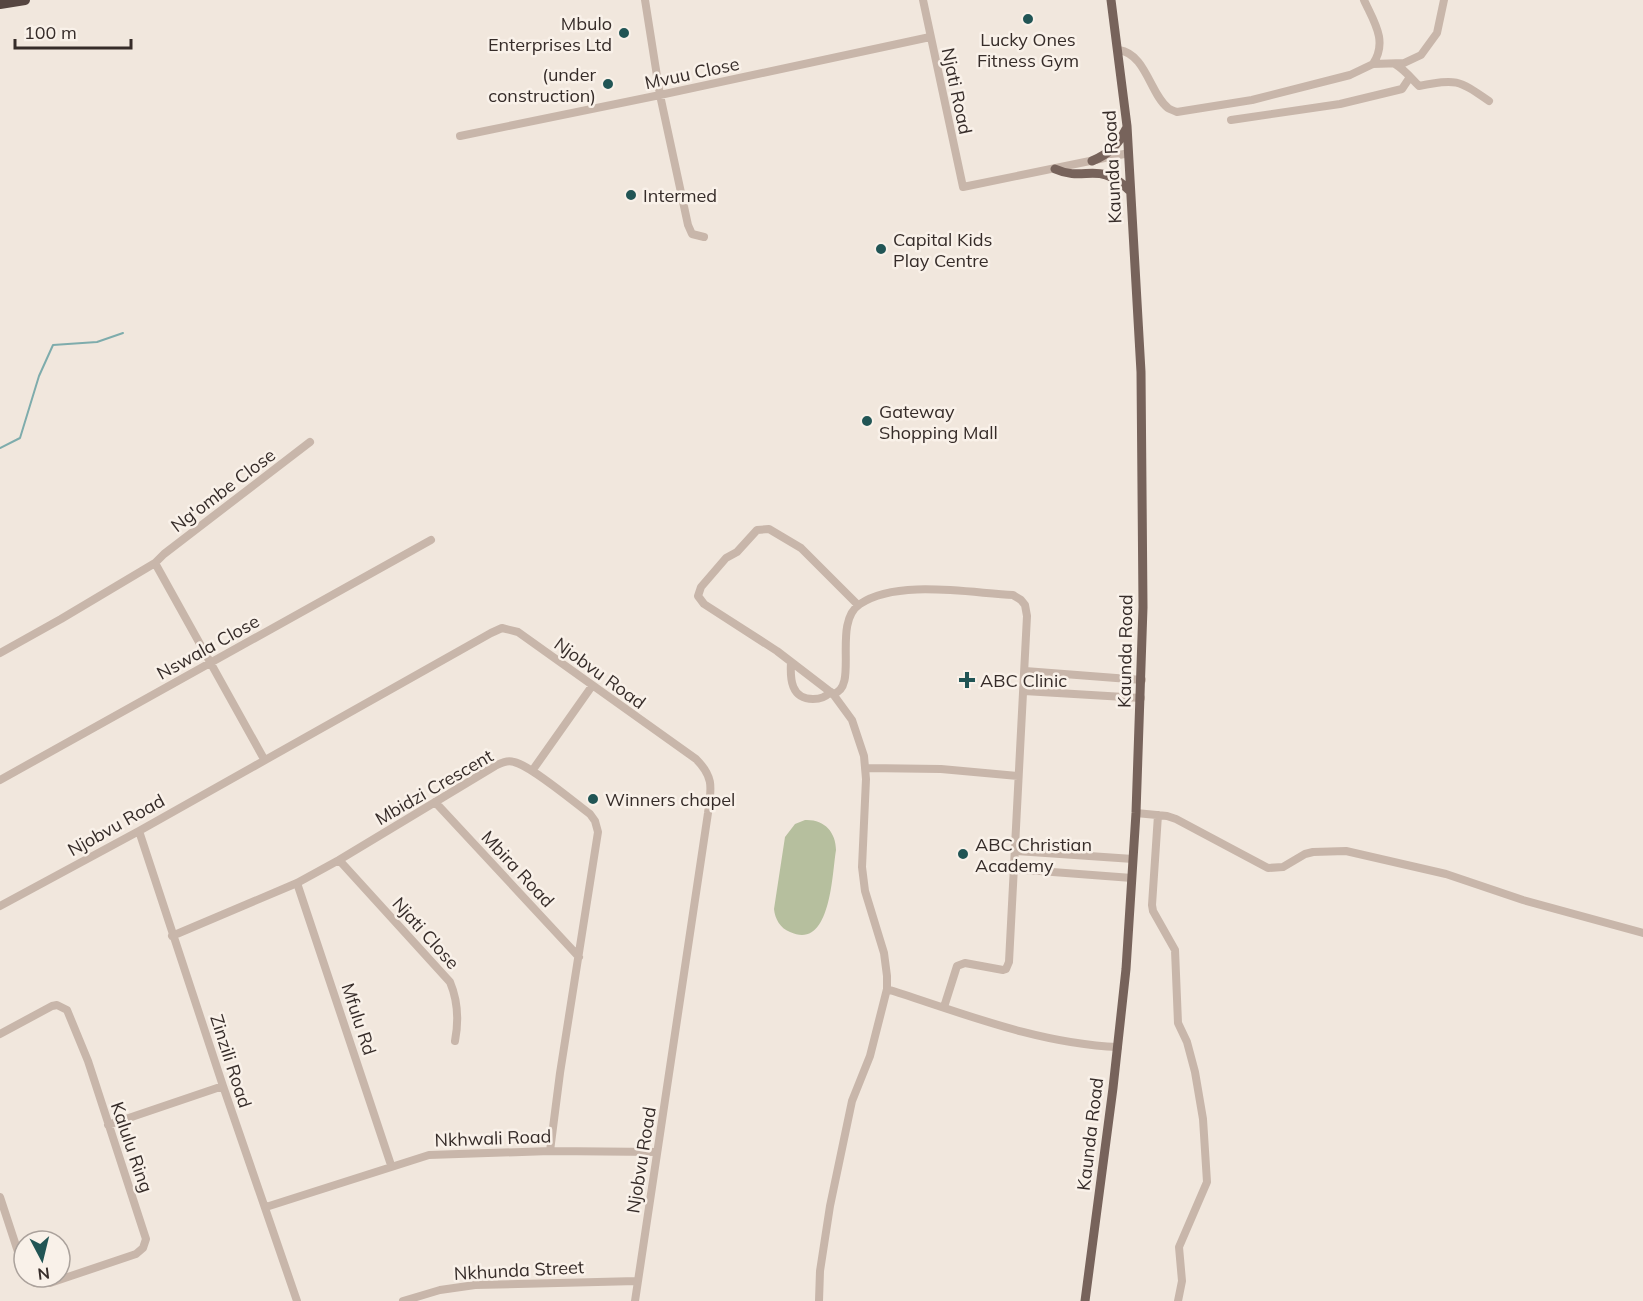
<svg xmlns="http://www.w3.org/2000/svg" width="1643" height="1301" viewBox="0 0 1643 1301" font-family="Mulish,sans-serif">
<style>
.green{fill:#b6bf9e}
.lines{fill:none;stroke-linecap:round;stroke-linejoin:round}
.stream{stroke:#7eacac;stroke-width:2}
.minor{stroke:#c8b6aa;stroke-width:8}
.major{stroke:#77635b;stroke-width:9}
.highway{stroke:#564641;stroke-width:10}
.poi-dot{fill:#215555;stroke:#f9f1e9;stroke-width:2}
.labels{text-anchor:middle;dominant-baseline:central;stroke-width:5;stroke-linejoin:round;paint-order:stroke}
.poi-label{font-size:18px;fill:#362c29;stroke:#f9f1e9;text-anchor:start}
.street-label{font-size:18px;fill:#362c29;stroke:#f9f1e9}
</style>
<rect width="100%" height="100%" fill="#f1e7dd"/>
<path class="green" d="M805,820c19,-1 31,12 31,30 -4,24 -5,101 -46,82 -10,-4 -15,-13 -16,-23l11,-72 10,-13z"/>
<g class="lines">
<path class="stream" d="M0,448l20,-10 19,-62 14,-31 44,-3 26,-9"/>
<path class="minor" d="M645,0l15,95 28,130 4,9 12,3
M923,0l40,187 166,-34
M1364,0c10,22 24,41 9,64
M1119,50c27,4 31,44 49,58 1,1 9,4 9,4l75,-12 98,-25 23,-11 31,-1 17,-8 16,-22 7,-33
M1395,64c10,6 16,14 24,22 38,-7 38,-7 70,15
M1231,120l109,-16 62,-15 8,-12
M460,136l200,-41 270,-58
M155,563l9,-9 146,-112
M0,653l61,-34 94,-56 109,196
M791,662c-1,17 0,37 22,37 8,0 12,-2 18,-7
M1025,671l117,9
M1024,691l117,7
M833,694c27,-6 -2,-71 27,-90 37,-25 110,-11 153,-9l8,5 4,5 2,11 -18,346 -3,7 -3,1 -38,-7 -8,3 -13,41
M866,768l75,1 77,7
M532,771l60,-85
M0,780l431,-240
M435,802l144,155
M1136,813l31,3 9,3 92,49 15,-1 22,-13 8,-2 33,-1 100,23 77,26 120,33
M1158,815l-6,90 1,6 22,39 3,73 9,19 8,30 8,47 4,63 -28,65 3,34 -4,20
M139,831l84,255 74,215
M1015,851l118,8
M339,860l111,122c8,19 9,38 5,59
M1014,869l118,9
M297,883l94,282
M0,906l139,-75 352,-198 11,-5 16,4 178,127c19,19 15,30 12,54l-73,488
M172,936l125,-53 42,-23 156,-94c6,-3 12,-6 19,-4 16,3 60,40 76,52l5,7 3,11 -38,241 -10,78
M887,989c75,24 152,55 231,58
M0,1034l52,-28 5,-1 10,5 21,51 58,178 -3,9 -7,6 -86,29h-15l-7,-6
M108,1125l115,-39
M0,1197l24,73
M266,1207l163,-52 121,-4 107,1
M403,1301l37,-11 35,-5 162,-4
M819,1301l1,-30 10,-65 22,-105 18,-45 17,-67v-13l-3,-23 -19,-62 -3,-24 4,-88 -2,-23 -12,-36 -19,-26 -56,-43 -73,-47 -6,-8 3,-9 25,-29 11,-6 20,-22 12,-1 32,19 57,57"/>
<path class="major" d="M1092,161c17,-7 26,-16 34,-32
M1055,169c31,14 43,-10 75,22
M1085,1301l28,-213 13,-119 10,-156 7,-206 -2,-235 -14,-246 -16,-126"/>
<path class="highway" d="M0,4l25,-4"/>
</g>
<g class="poi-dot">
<circle cx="1028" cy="19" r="6"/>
<circle cx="624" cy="33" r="6"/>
<circle cx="608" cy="84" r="6"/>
<circle cx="631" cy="195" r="6"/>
<circle cx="881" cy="249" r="6"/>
<circle cx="867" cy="421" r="6"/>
<path d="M964 671h6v6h6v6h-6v6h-6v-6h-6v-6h6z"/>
<circle cx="593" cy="799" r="6"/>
<circle cx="963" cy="854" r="6"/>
</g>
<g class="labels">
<g class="poi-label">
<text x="612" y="23" text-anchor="end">Mbulo<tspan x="612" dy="21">Enterprises Ltd</tspan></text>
<text x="1028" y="39" text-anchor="middle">Lucky Ones<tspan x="1028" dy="21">Fitness Gym</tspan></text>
<text x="596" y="74" text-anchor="end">(under<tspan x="596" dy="21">construction)</tspan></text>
<text x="643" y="195">Intermed</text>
<text x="893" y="239">Capital Kids<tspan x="893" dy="21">Play Centre</tspan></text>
<text x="879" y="411">Gateway<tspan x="879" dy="21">Shopping Mall</tspan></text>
<text x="980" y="680">ABC Clinic</text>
<text x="605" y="799">Winners chapel</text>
<text x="975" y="844">ABC Christian<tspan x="975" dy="21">Academy</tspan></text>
</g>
<g class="street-label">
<text transform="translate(692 73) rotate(-12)">Mvuu Close</text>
<text transform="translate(957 91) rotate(78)">Njati Road</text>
<text transform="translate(1112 167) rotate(-93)">Kaunda Road</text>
<text transform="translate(223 490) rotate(-37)">Ng'ombe Close</text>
<text transform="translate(208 647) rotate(-29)">Nswala Close</text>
<text transform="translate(1125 651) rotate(-89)">Kaunda Road</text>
<text transform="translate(600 673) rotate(36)">Njobvu Road</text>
<text transform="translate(434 787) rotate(-30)">Mbidzi Crescent</text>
<text transform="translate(116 825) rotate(-29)">Njobvu Road</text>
<text transform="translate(518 869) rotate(47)">Mbira Road</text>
<text transform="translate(426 933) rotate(48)">Njati Close</text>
<text transform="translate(359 1019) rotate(72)">Mfulu Rd</text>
<text transform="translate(231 1061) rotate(72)">Zinzili Road</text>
<text transform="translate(1090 1134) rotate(-83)">Kaunda Road</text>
<text transform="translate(493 1138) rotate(-2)">Nkhwali Road</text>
<text transform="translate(132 1147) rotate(71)">Kalulu Ring</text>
<text transform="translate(641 1160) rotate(-81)">Njobvu Road</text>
<text transform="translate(519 1270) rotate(-3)">Nkhunda Street</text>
</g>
</g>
<g transform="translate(42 1259) rotate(173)"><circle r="28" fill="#f9f1e9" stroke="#aba29c" stroke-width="1.5"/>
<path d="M0-4.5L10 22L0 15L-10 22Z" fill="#215555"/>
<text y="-9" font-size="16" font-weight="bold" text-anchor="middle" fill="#362c29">N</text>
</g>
<path d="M15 39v9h116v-9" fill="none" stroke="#362c29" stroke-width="3"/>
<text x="24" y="39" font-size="18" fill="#362c29" stroke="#f9f1e9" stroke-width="4.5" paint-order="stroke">100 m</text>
</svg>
